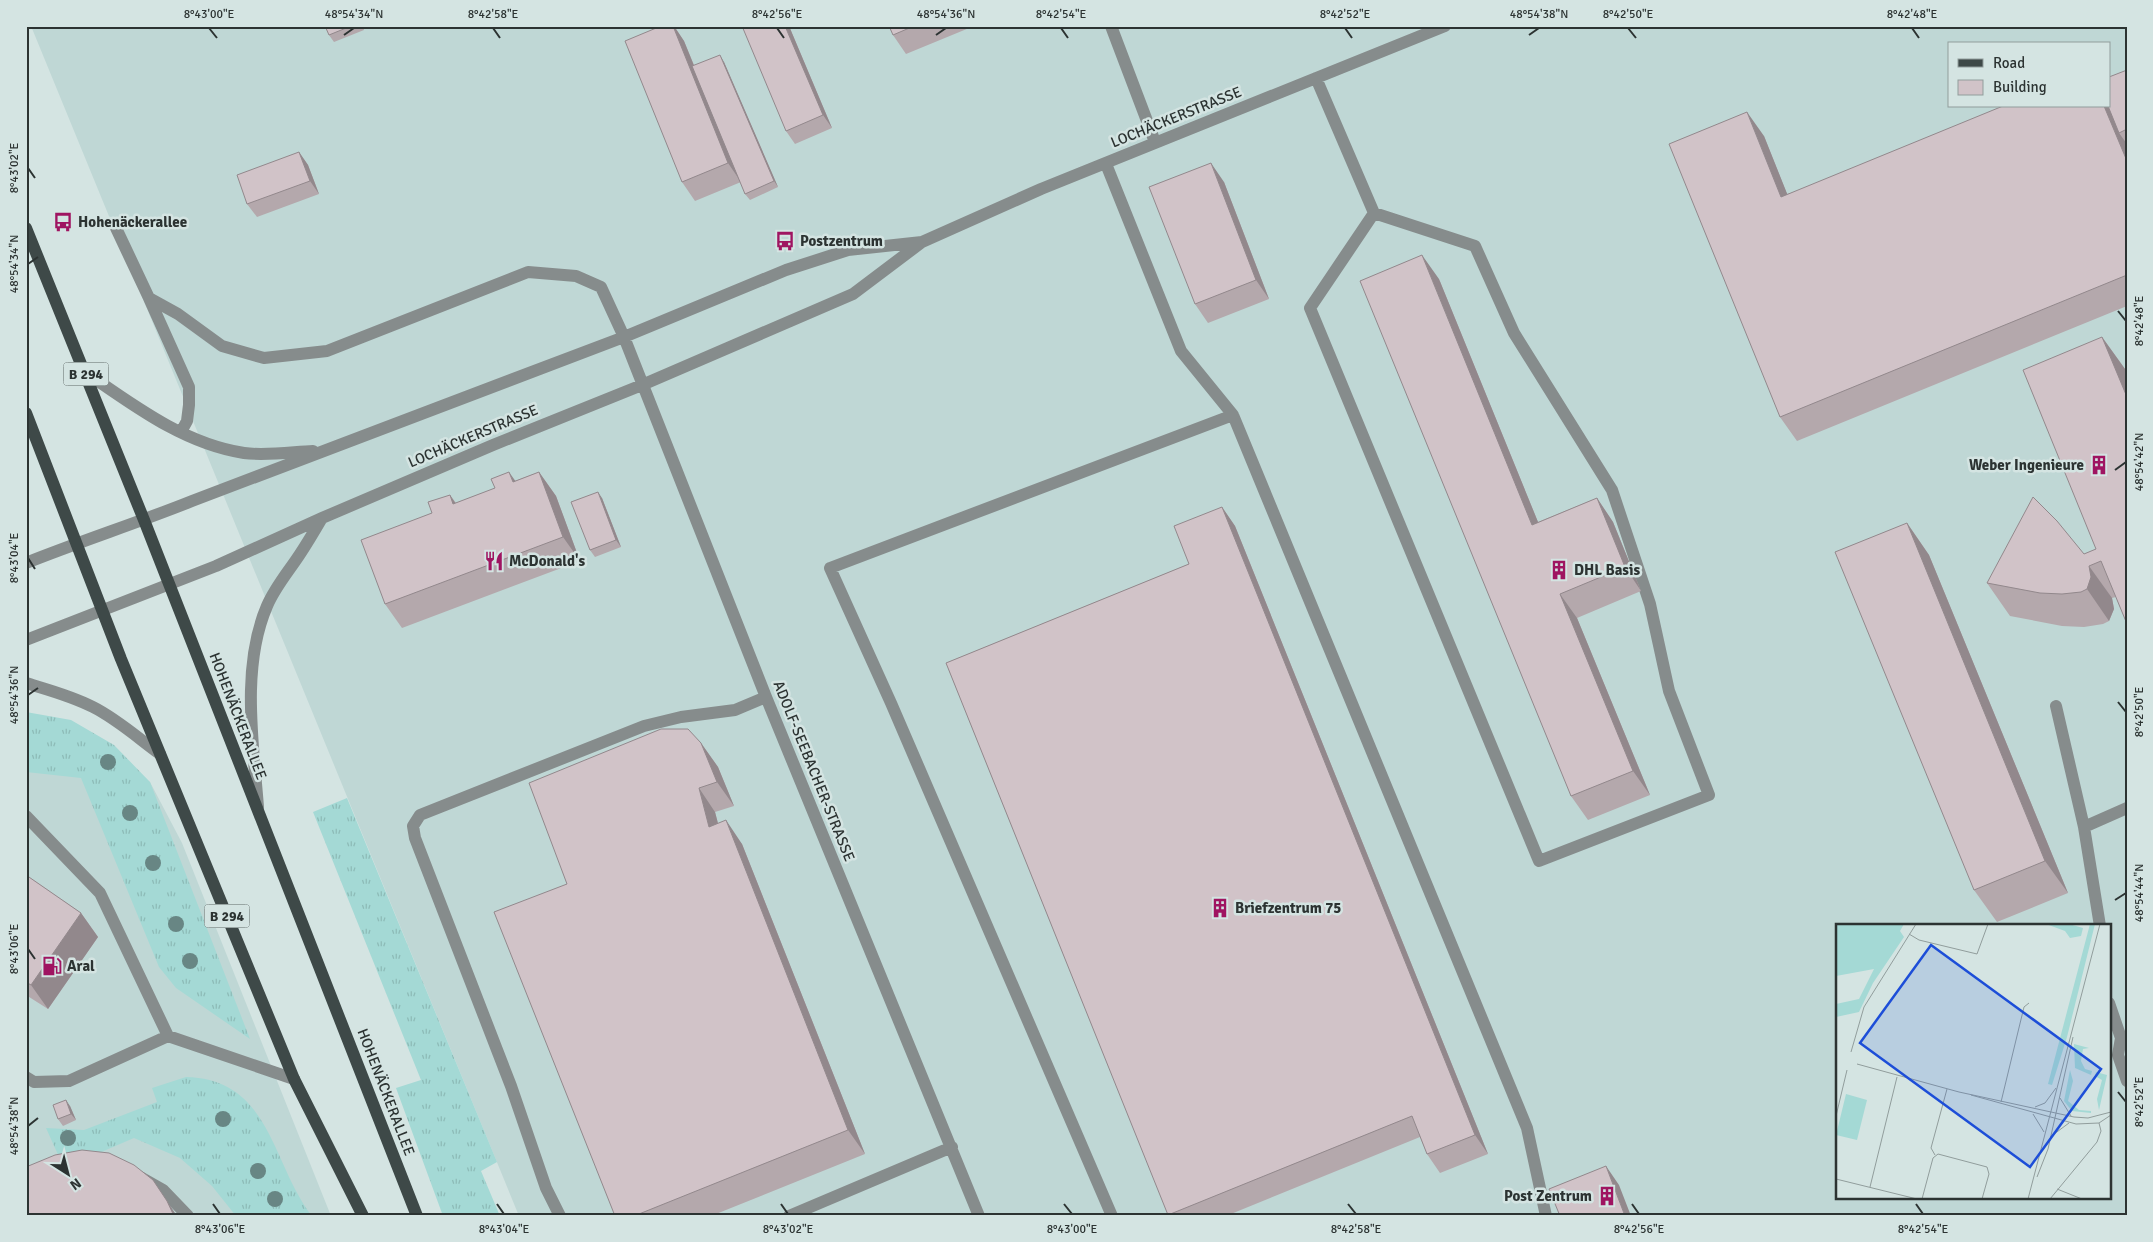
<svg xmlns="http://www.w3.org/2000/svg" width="2153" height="1242" viewBox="0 0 2153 1242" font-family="Signika,sans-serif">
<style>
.built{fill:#bfd7d5;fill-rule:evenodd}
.grass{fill:url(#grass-tufts)}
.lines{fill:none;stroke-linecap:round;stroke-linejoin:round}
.minor{stroke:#868c8c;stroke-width:12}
.major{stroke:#3e4948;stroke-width:12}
.tree{fill:#688684}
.wall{fill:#b4a8ac}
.shaded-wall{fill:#92888c}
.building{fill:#d1c3c8;stroke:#92888c}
.ticks{fill:none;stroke:#2c3332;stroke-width:2}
.labels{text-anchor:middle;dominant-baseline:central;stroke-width:5;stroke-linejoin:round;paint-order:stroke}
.shield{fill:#d4e4e2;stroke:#5e6867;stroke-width:1}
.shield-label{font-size:14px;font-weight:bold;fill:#2c3332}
.street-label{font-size:15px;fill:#2c3332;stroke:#d4e4e2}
.poi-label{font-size:15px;font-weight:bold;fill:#2c3332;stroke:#d4e4e2;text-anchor:start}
.inset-road{fill:none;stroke:#919d9c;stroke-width:1}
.view{fill:#1d4ed8;fill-opacity:0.15;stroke:#1d4ed8;stroke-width:2.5}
.inset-edge{fill:none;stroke:#2c3332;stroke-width:2.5}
.neatline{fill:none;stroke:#2c3332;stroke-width:2}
.ticks-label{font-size:12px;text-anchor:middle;fill:#2c3332}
</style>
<defs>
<pattern id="grass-tufts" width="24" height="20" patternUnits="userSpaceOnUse" patternTransform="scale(1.25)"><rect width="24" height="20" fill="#a4d9d5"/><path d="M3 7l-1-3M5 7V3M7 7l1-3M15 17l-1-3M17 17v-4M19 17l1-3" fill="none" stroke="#8dbbb7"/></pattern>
</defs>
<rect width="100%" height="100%" fill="#d4e4e2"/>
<path class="built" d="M31,26h2096v1190h-1608zM1949,44h160v62h-160zM1837,926h272v272h-272z
M26,715l124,67 32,61 149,373h-305z"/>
<path class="grass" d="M26,712l45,8 43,25 36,37 100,257 -74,-51 -17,-21 -78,-189 -55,-6z
M347,798l150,364 -16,9 19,45h-57l-47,-128 25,-8 -108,-268z
M186,1077c85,2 85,86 126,139h-76l-24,-30 -32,-28 -46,-20 -70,30 -18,-40 38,2 73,-28 -5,-14z"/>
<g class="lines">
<path class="minor" d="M1111,26l44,116
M1316,78l58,135 101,33 39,87 98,157 38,114 19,87 40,104 -170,66 -229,-553 64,-95
M1106,164l75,187 52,64
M116,228l33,70 29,16 44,32 42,12 63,-7 201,-79 48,4 25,11 23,50 142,360 213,519
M149,298l40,89v18l-2,16 -6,11
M85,372c48,33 99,72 159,81 21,3 48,-1 69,-2
M26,563c55,-22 111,-40 166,-62l432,-164 162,-67 62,-20 74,-8
M26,640l190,-74 106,-48 171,-73 149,-60 211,-91 69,-52 119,-53 404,-163
M26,683c23,7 46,13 67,24 24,12 45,31 67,47
M2056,706l28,121 16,99
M258,807c-5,-64 -17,-141 9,-201 8,-19 22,-35 33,-52 8,-12 15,-24 22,-36
M26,816l74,77 68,143
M2084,827l43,-19
M2109,1003l12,35 -3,17 9,26
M26,1077l8,5 35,-1 99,-45 126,43
M140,1177l23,13 25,26
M560,1216l-14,-28 -35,-102 -96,-248 -2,-12 7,-11 224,-89 37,-9 54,-7 31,-13
M789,1216l163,-69
M1112,1216l-221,-513 -61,-135 403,-153 294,713 19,88"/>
<path class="major" d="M26,228l118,292 273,696
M26,413l95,246 173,420 69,137"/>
</g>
<g class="tree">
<circle cx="108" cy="762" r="8"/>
<circle cx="130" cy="813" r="8"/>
<circle cx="153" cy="863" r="8"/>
<circle cx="176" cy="924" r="8"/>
<circle cx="190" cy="961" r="8"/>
<circle cx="223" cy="1119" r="8"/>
<circle cx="68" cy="1138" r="8"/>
<circle cx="258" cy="1171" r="8"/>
<circle cx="275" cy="1199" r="8"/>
</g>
<path class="wall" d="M325,26h38l1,4 -30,12 -5,-7z
M661,26h13l10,15 10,24 30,-3 54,125 -28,13 -5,-6 -4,-12 -46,19 -13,-19z
M789,26l43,102 -37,16 -9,-13z
M889,26h85l-68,28 -13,-19z
M2127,70v236l-330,135 -17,-24 -16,-281 23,58 322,-88z
M299,152l9,13 11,29 -62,23 -10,-13z
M1224,182l45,117 -61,24 -13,-19z
M1439,279l99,243 59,-24 16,24 28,69 -64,27 73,177 -62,25 -17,-24z
M2102,337l23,32 2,5v250l-11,-27 -4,1 2,11 -5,12 -6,3 -19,3 -22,-1 -52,-10 -23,-33 97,-29 12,-5z
M539,472l17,24 24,65 -178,67 -17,-24 47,-91 18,-18 6,8z
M602,498l19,49 -26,10 -5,-7z
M1222,507l13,19 253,628 -48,19 -13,-19 -7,-17 -194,79h-57l-223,-553 243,-99z
M1907,523l22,32 139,338 -71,29 -23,-32z
M701,743l17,24 16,39 -19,6 3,11 24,21 123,310 -154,62h-96l-48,-332z
M26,875l55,38 17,24 -50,72 -22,-14z
M70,1106l6,14 -13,6 -5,-7z"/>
<path class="shaded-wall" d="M673,26h1l10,15 57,141 -13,-19z
M785,26h4l43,102 -9,-13z
M720,55l4,7 54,125 -4,-6z
M2104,106h5l10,27 8,11v17z
M1747,112l17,24 34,85 -17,-24z
M299,152l9,13 11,29 -9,-13z
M1211,163l13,19 45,117 -13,-19z
M1422,255l17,24 110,270 -17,-24z
M2102,337l23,32 2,5v23z
M509,472l17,24 -13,-14z
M539,472l17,24 24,65 -17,-24z
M598,492l4,6 19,49 -5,-7z
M450,495l16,24 -13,-15z
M1597,498l16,24 28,69 -16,-24z
M1222,507l13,19 253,628 -13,-19z
M1907,523l22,32 139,338 -23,-32z
M2089,566l23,32 2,11 -5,12 -22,-32z
M1560,594l17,24 73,177 -17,-24z
M701,743l17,24 16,39 -17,-24z
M699,788l16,24 10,39 -16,-24z
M726,820l16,24 123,310 -17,-24z
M81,913l17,24 -50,72 -17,-24z
M66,1100l4,6 6,14 -5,-6z
M1606,1166l13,19 12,31h-6z
M153,1180l24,36h-3z"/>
<path class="building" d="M325,26h26l-22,9z
M661,26h12l55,137 -46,19 -57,-141z
M742,26h43l38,89 -37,16z
M889,26h25l-21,9z
M720,55l54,126 -29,13 -53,-128z
M2127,70v59l-8,4 -11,-27h1v-29z
M2003,106h101l23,55v114l-347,142 -111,-273 78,-32 34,85z
M299,152l11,29 -63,23 -10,-29z
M1211,163l45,117 -61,24 -46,-117z
M1422,255l110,270 65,-27 28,69 -65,27 73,177 -62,25 -211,-515z
M2102,337l25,60v227l-26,-63 -12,5 2,11 -4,12 -6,3 -19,2 -22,-1 -53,-10 46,-86 24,24 27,33 12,-5 -73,-179z
M509,472l4,10 26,-10 24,65 -178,67 -24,-64 71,-27 -4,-11 22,-7 3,9 42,-16 -4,-9z
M598,492l18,48 -26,10 -19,-48z
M1222,507l253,628 -48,19 -15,-38 -244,99 -222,-552 243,-99 -15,-38z
M1907,523l138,338 -71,29 -139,-338z
M661,729h27l13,14 16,39 -18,6 10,39 17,-7 122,310 -214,86h-19l-121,-304 73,-28 -38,-101z
M26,875l55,38 -50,72 -5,-3z
M66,1100l5,14 -13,5 -5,-14z
M82,1150l27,3 25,12 19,15 14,21 7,15h-148v-49l29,-12z
M1606,1166l19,50h-65l-11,-27z"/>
<path class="ticks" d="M209,28l8,10M493,28l7,10M777,28l7,10M1061,28l7,10M1345,28l7,10M1628,28l8,10M1912,28l7,10M344,35l10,-7M936,35l10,-7M1529,35l10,-7M28,168l7,10M28,264l10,-7M2118,311l8,10M2115,470l11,-8M28,558l7,11M28,695l10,-7M2118,702l8,10M2115,900l11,-7M28,949l7,10M2118,1092l8,10M28,1126l10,-8M213,1204l7,10M497,1204l7,10M781,1204l7,10M1064,1204l8,10M1348,1204l8,10M1632,1204l7,10M1916,1204l7,10"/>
<defs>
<symbol id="bus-bare" viewBox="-9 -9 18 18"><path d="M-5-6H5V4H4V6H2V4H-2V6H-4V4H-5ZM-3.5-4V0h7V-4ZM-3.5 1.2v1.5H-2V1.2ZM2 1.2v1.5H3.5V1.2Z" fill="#9f1461" stroke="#d4e4e2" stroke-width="2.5" paint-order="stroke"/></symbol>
<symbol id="building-bare" viewBox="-9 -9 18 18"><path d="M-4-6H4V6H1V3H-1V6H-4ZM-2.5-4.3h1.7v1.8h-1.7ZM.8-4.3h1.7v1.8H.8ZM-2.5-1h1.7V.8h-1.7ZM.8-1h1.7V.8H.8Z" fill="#9f1461" stroke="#d4e4e2" stroke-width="2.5" paint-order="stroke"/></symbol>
<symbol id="restaurant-bare" viewBox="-9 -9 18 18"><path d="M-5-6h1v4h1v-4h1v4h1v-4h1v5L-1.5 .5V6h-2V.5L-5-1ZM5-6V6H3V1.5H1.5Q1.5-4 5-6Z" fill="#9f1461" stroke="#d4e4e2" stroke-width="2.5" paint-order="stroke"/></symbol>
<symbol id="fuel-bare" viewBox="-9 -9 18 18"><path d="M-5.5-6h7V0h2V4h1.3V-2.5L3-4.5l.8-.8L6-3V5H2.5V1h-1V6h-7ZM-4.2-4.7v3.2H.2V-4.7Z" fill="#9f1461" stroke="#d4e4e2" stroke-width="2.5" paint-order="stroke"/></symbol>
</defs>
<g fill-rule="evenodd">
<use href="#bus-bare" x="49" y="208" width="28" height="28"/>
<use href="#bus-bare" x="771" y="227" width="28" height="28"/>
<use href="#building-bare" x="2085" y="451" width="28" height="28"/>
<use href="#restaurant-bare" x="480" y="547" width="28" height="28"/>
<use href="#building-bare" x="1545" y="556" width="28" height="28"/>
<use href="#building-bare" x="1206" y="894" width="28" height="28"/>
<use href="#fuel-bare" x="38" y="952" width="28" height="28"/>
<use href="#building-bare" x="1593" y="1182" width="28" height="28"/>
</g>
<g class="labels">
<g class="shield">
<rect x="63.5" y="362.5" width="45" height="23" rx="4"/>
<rect x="204.5" y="904.5" width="45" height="23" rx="4"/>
</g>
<g class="shield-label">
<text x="86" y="374">B 294</text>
<text x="227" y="916">B 294</text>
</g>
<g class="street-label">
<text transform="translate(1176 117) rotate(-22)">LOCHÄCKERSTRASSE</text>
<text transform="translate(473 436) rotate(-23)">LOCHÄCKERSTRASSE</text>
<text transform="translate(238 716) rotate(69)">HOHENÄCKERALLEE</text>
<text transform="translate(814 771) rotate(68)">ADOLF-SEEBACHER-STRASSE</text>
<text transform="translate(386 1092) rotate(69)">HOHENÄCKERALLEE</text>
</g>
<g class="poi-label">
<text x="78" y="222">Hohenäckerallee</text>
<text x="800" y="241">Postzentrum</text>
<text x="2084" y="465" text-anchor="end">Weber Ingenieure</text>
<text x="509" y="561">McDonald's</text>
<text x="1574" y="570">DHL Basis</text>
<text x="1235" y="908">Briefzentrum 75</text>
<text x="67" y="966">Aral</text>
<text x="1592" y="1196" text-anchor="end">Post Zentrum</text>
</g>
</g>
<g transform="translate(1836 924)">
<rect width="275" height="275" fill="#d4e4e2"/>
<path d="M0,0h68l-4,7 4,6 -31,46 -14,29 -23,5v-13l23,-5 15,-30 -38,7zM210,0h23l14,4 -2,8 -11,2 -5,-7zM254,0h5l-28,113 -15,48 -4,-1zM238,120l15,4 -6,1 -2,12 4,8 7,2 -1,4 -16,-7zM234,146l3,11 -5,20 11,9 12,1v2l-19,-2 -8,-10zM260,148l11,3 -8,35 -2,-11 5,-19 -7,-4zM10,170l21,6 -10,40 -21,-5z" fill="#a4d9d5"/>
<path class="inset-road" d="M73,10l10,6 58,14 11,-30M15,128l13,-45 52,-83M21,140l102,28 115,25 14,1 23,-6M135,171l105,29 23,-1 12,-8M224,174l11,18M165,178l23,-95 5,-4M199,183l10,-4 11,-15M197,190l11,18M0,192l11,-46M214,213l19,-14M99,231l-4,-7 16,-59M201,253l11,-28 25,-112M0,255l81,20M34,263l27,-110M221,265l25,10M86,275l11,-41 5,-4 49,13 2,7 -7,25M192,275l72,-275M214,275l47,-57 4,-11 -2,-8"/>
<path class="view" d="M95,21l170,124 -71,98 -170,-124z"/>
<rect width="275" height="275" class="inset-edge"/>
</g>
<rect width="2153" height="1242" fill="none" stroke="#d4e4e2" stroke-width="55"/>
<rect x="1948" y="42" width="162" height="65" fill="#d4e4e2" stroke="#919d9c"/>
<rect x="1958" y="59" width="25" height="8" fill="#3e4948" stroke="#919d9c"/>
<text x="1993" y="68" font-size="15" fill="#2c3332">Road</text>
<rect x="1958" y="80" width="25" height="15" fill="#d1c3c8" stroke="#919d9c"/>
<text x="1993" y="92" font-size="15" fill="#2c3332">Building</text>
<g transform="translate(68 1174) rotate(144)" stroke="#d4e4e2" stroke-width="4" paint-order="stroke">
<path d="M0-4L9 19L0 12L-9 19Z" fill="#2c3332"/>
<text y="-8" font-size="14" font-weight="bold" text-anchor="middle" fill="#2c3332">N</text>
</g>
<rect x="28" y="28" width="2098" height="1186" class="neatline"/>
<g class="ticks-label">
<text x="209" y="18">8°43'00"E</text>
<text x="354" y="18">48°54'34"N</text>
<text x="493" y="18">8°42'58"E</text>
<text x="777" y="18">8°42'56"E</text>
<text x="946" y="18">48°54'36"N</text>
<text x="1061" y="18">8°42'54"E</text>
<text x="1345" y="18">8°42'52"E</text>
<text x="1539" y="18">48°54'38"N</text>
<text x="1628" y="18">8°42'50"E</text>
<text x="1912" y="18">8°42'48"E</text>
<text transform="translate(14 168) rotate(-90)" y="4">8°43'02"E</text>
<text transform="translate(14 264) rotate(-90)" y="4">48°54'34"N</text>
<text transform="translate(2139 321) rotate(-90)" y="4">8°42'48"E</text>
<text transform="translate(2139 462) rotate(-90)" y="4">48°54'42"N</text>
<text transform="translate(14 558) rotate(-90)" y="4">8°43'04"E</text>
<text transform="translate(14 695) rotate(-90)" y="4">48°54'36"N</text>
<text transform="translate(2139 712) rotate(-90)" y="4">8°42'50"E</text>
<text transform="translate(2139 893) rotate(-90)" y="4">48°54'44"N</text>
<text transform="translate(14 949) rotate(-90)" y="4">8°43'06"E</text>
<text transform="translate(2139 1102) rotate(-90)" y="4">8°42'52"E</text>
<text transform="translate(14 1126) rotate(-90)" y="4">48°54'38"N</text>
<text x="220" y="1233">8°43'06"E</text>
<text x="504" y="1233">8°43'04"E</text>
<text x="788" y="1233">8°43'02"E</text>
<text x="1072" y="1233">8°43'00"E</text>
<text x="1356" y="1233">8°42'58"E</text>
<text x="1639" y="1233">8°42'56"E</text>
<text x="1923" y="1233">8°42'54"E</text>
</g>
</svg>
